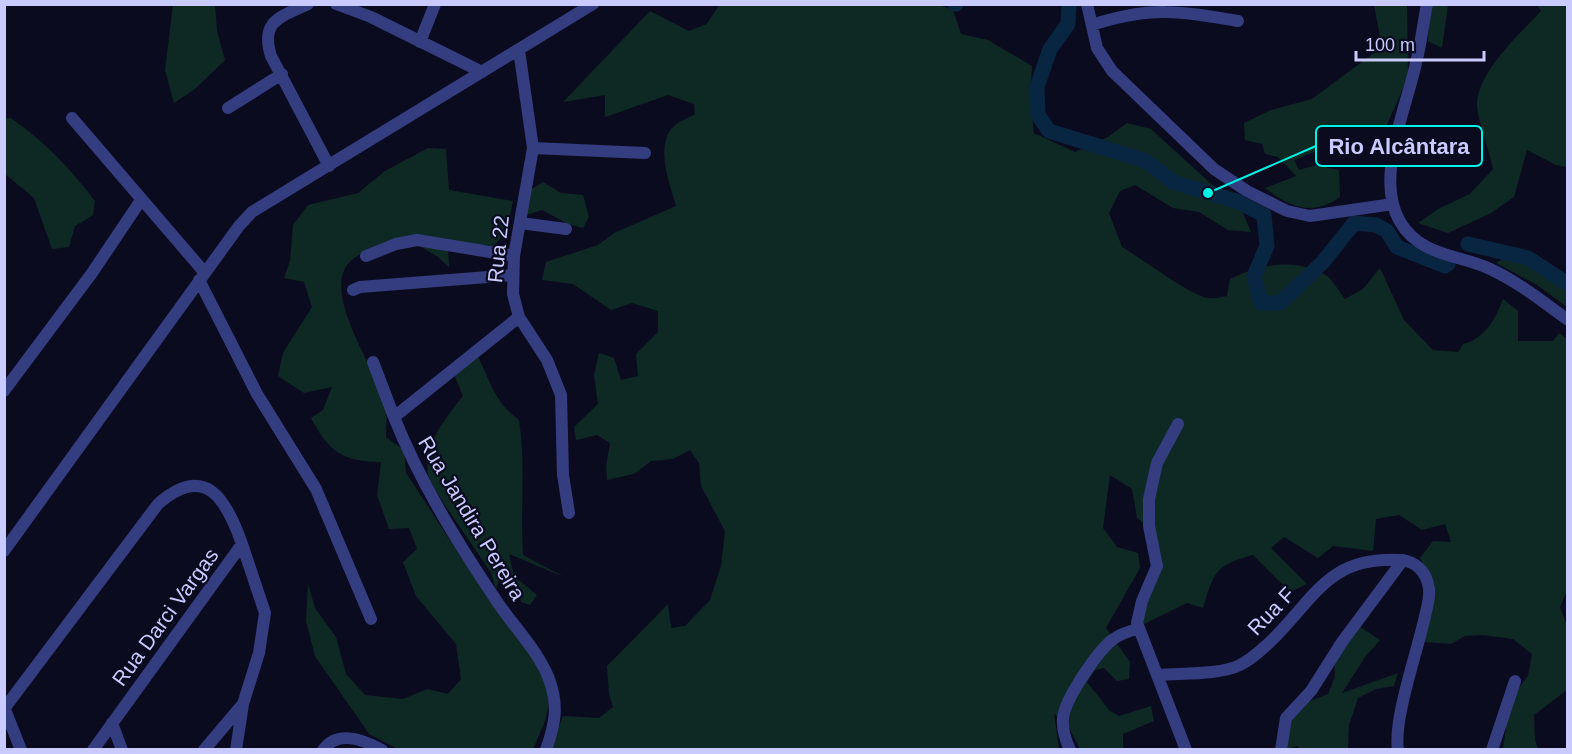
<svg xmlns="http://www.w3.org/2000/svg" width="1572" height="754" viewBox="0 0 1572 754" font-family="Arial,sans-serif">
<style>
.green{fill:#0e2924}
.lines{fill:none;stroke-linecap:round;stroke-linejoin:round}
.river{stroke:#082641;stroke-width:15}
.minor{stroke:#333d80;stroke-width:12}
.labels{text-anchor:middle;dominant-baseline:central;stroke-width:4.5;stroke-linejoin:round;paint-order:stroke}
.street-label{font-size:21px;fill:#c9cbff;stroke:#0b0b1f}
.leader{fill:none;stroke:#00f4e6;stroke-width:2}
.callout-dot{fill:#00f4e6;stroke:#0b0b1f;stroke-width:2}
.callout{fill:#0b0b1f;stroke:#00f4e6;stroke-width:2}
.callout-label{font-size:22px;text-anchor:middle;font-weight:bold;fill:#c9cbff}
</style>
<rect width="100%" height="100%" fill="#0b0b1f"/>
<path class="green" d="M173,5h42l2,26 8,29 -30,29 -21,14 -9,-33z
M719,5h220l14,5 8,24 27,6 44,26 -2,29 4,38 41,19 33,-15 19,-14 24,6 92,84 8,19 -23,-2 -29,-18 -26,-4 -38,-23 -15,6 -11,22 13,34c19,11 69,49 86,51 5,1 13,-1 19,-2l3,-17c30,-15 64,-21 94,-5 8,4 15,18 21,25l18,-10 17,-21 24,52 29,30 25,2 5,-8c22,-5 33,-26 40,-45l15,12v30h35l6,-8 8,6 1,249 -8,19 7,19v64l-33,25 1,25 3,9h-35l4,-30 10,-29 11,-14 4,-22 -19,-15 -30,-4 -18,1 -14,8 -26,-2 7,-58 -12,-26 13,-17 18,1 -6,-18 -23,6 -23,-15 -23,4 -3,32 -40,-5 -15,12 -34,-21 -13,11 36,36 -17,8 -37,-37c-38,10 -39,17 -50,53l-16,-5 -45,22 11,-62 -6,-37 -10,-8 -5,-29 -22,-14 -7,53 14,19 21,6 2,15 -34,60 24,34 -1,17 -12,2 -13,-13 -9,2 -8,12 23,29 9,5 32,-10 3,15 -31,13v15h-43l-15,-29 -11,-6 5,35h-509l13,-33 36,2 14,-11 -4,-13 -2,-28 61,-62 3,24 14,-2 25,-26 11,-34 4,-35 -24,-45 -2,-23 -9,-13 -17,9 -22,2 -17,13 -27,6 -1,-14 4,-23 -13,-8 -21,5 -2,-13 24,-23 -4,-29 5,-22 15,5 7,22 17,-4 -2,-22 22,-22v-21l-26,-8 -21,7 -38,-26 -31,-4 4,-18 52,-17 16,-12 62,-27c-6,-22 -22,-60 -2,-80 5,-5 15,-8 21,-12l-1,-10 -26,-9 -63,22v-22l-42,7 87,-91 39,20 18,-7z
M1374,5h33l1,72 -22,50 -14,7 -12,-7 -18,32 -13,-13 -35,14 5,10 17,-5 23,5 1,27c-28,20 -50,10 -75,-9l31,-12 -18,-19 -13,-3 -3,-10 -17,-4 -1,-17 27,-13 41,-11 70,-52z
M1430,5h18l-6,43 -14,-7z
M1537,5h30v162l-11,-2 -29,-15 -13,47 -23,16 -43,20 -30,-10 22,-15 30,-14 23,-25c-3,-17 -15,-48 -16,-63 -2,-31 44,-74 64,-95z
M5,118h6c34,24 59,50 84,83l-2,14 -18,11 -6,21 -17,2 -18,-51 -29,-24z
M428,148l18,1 3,41 64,11 -6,28 -13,17 -37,-3 -9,4 1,20 -11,-10 -33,-20c-17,6 -37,11 -52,22 -38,30 27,112 33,150 1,9 0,19 0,28l18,13 2,23 85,130 35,41 25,50 -6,27 -12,28h-135l-29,-15 -54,-78 -9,-35 2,-37 7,24 21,29 10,37 19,21 38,4 24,-10 21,5 13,-15 -5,-35 -40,-48 -13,-34 14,-13 -8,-21 -20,1 -12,-34 4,-33c-38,0 -53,-11 -70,-44l12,-8 9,-23 -28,6 -26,-17 5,-23 29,-46 -8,-25 -20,-4 6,-17 3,-36 15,-20 50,-12 27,-22z
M543,182l18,11 22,2 6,22 -6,11 -15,-4 -26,-14 -19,6 7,-26z
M1514,251l53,23v33l-30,-22 -41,-22z
M477,355c14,26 16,46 42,65 7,45 1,89 4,135l41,22 -55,-23 5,22 23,19 -7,10 -9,-3 -3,-17 -14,-20 -8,24 -5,-16c-9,-15 -62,-88 -63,-98 -4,-31 17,-57 35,-79l-10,-24z
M1360,627l20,13 -14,16 -24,37 56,-20 -4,13 -18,3 -18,9 -9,27 -1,24h-48l-3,-3 -10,3 3,-34 12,-11 26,-10 7,-17 -1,-18z"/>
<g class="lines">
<path class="river" d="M955,4h1
M1069,4l-1,20 -18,25 -13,38 1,28 11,16 97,30 27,21 66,20 25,13 3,31 -13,30 7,27h19l43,-41 31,-39 22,2 11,6 10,16 48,19 3,-2
M1468,244l60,14 40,26"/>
<path class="minor" d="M308,4c-28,13 -48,17 -37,52l58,110
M336,4l35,13 111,55
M1087,4l10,44 15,23 102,98 33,22 40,20 23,5 83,-12
M1427,4c-4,20 -6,40 -11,59 -12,56 -57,148 11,184 19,10 41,12 61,21 29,13 54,33 80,52
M1092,25c58,-19 88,-14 146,-4
M420,42l15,-38
M519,50l14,98 -19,108 -1,38 6,23 28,43 14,35 2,80 6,38
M228,108l54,-34
M72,118l133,155
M533,148l112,5
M520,223l46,6
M366,256l30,-12 21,-4 97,16
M199,280l58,114 59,95 55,130
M353,290l7,-3 152,-12
M519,317l-125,100c26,65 63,125 102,183 17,26 42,50 53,79 10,27 6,45 -3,71
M373,362l21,55
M4,391l88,-118 49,-73
M1178,424l-21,39 -8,36v27l8,40 -15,35 -5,22 49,127
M4,551l235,-325 13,-14 341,-208
M1159,675c22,-2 61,0 81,-10 11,-5 20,-14 29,-22 46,-44 58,-87 131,-83 17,1 27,13 29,29 1,9 -2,19 -4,27 -7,34 -32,103 -27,134
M4,707l17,43
M4,709l154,-205c47,-41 68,-6 84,40l-149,206
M112,723l10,27
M204,750l39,-46
M236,750l7,-46 16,-51 6,-40 -23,-69
M323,750c15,-21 41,-10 59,0
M1070,750c-5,-11 -8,-21 -7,-32 2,-19 34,-66 49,-78 8,-6 17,-9 26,-11
M1281,750l5,-32 25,-27 31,-49 61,-82
M1492,750l23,-69"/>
</g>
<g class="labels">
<g class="street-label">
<text transform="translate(498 249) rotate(-84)">Rua 22</text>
<text transform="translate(472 518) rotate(59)">Rua Jandira Pereira</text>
<text transform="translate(1271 611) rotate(-46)">Rua F</text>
<text transform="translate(165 617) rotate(-54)">Rua Darci Vargas</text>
</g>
</g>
<path class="leader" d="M1208 193L1316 146"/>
<circle class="callout-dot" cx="1208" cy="193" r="6"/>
<rect class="callout" x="1316" y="126" width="166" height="40" rx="6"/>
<g class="callout-label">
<text x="1399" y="154">Rio Alcântara</text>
</g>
<rect width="1572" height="754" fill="none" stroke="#c9cbff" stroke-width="12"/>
<path d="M1356 51v9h128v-9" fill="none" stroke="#c9cbff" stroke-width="3"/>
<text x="1365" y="51" font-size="18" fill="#c9cbff" stroke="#0b0b1f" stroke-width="4.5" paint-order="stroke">100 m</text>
</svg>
